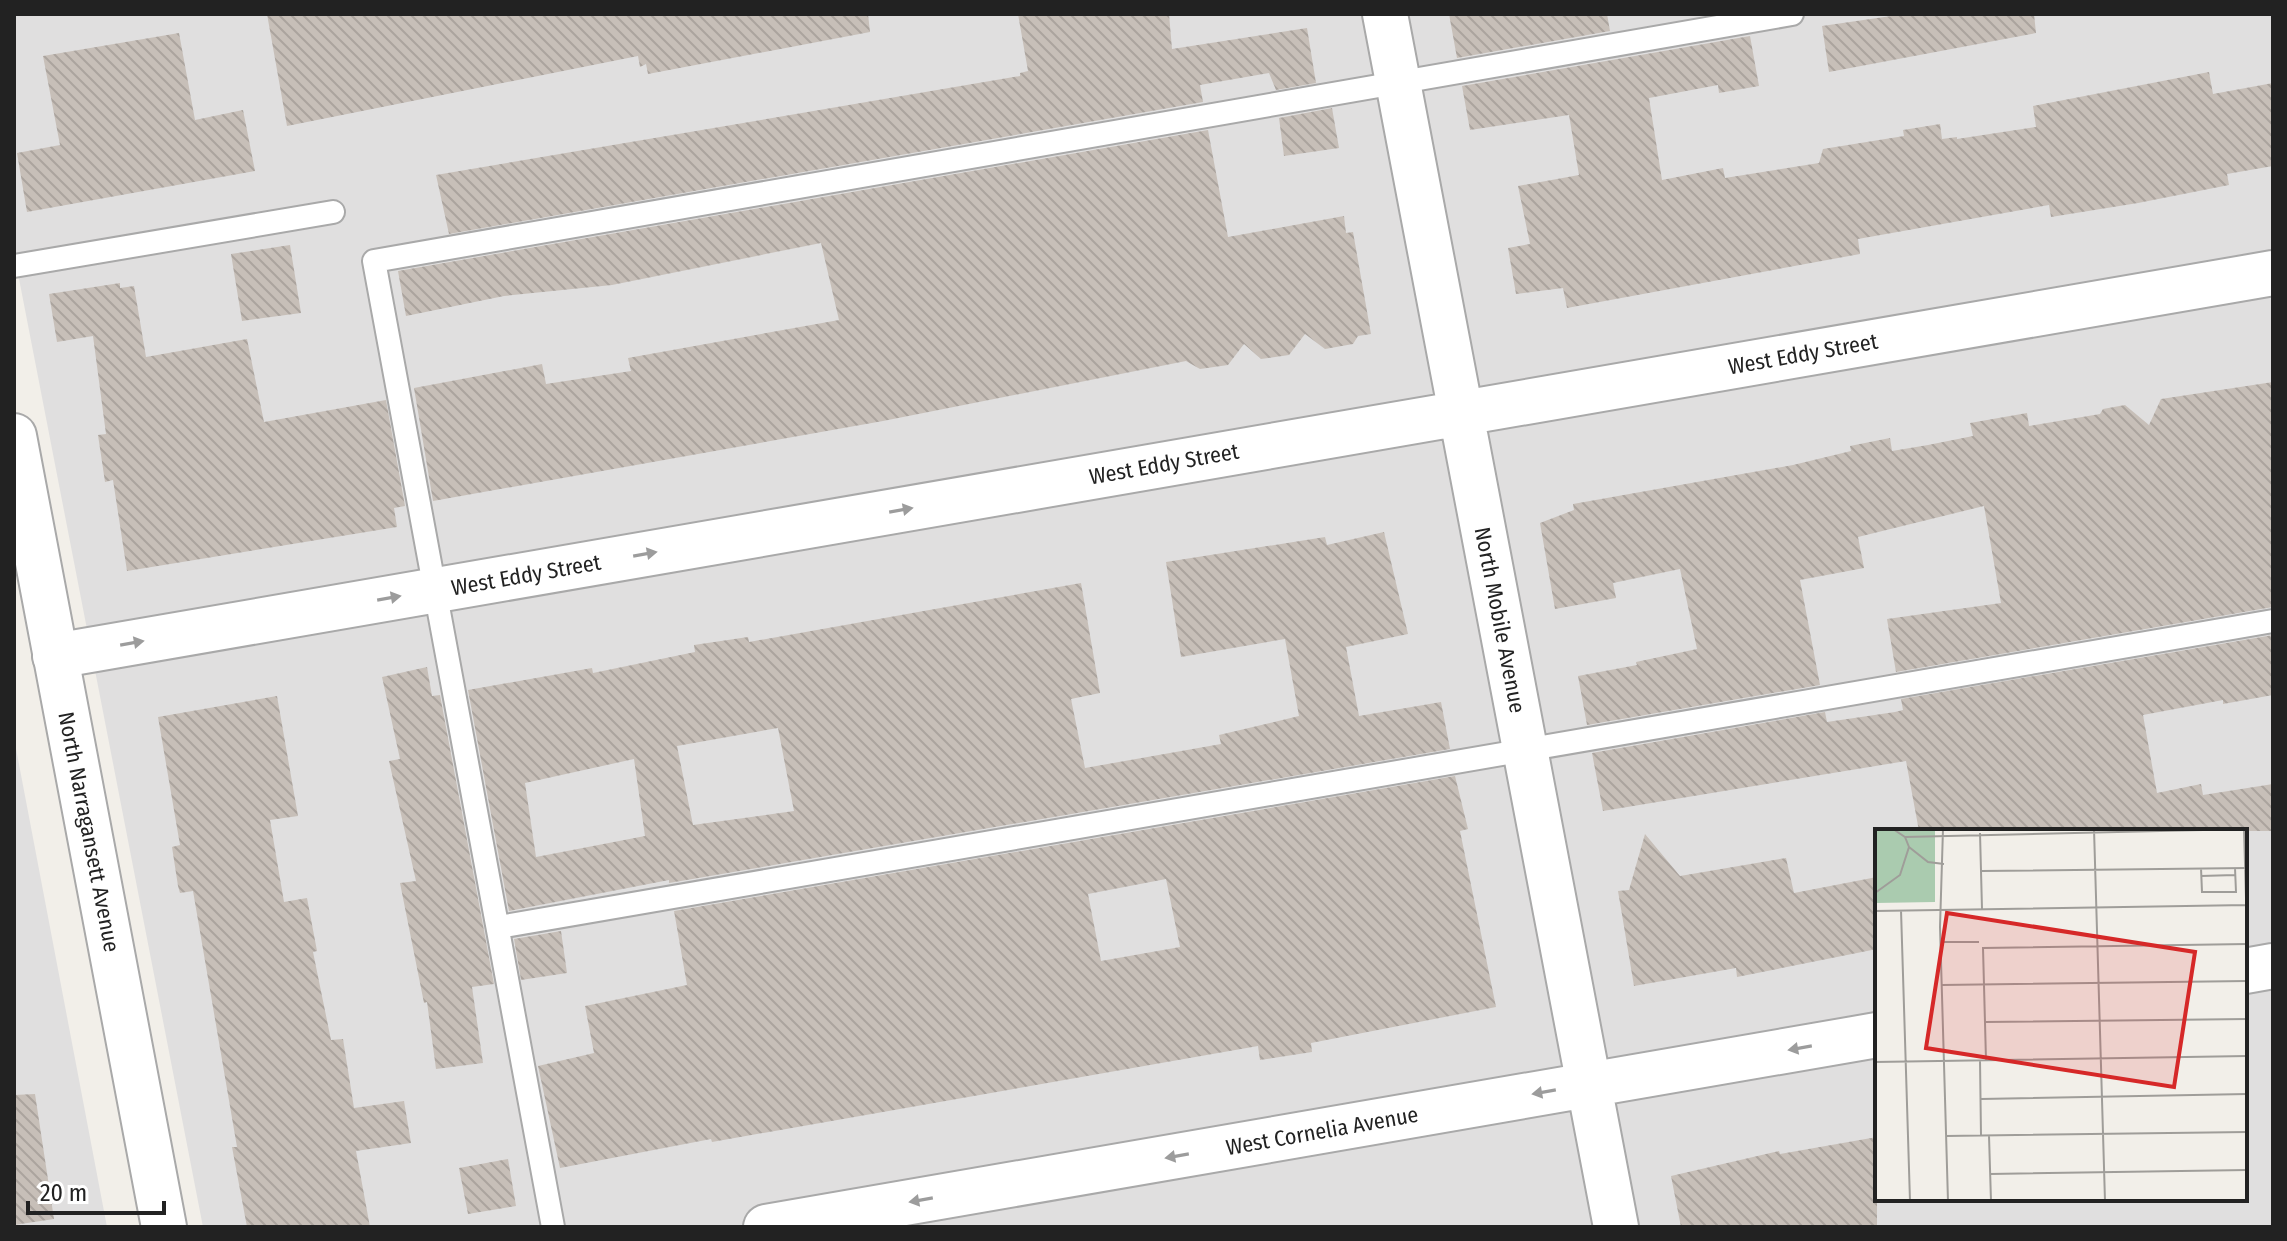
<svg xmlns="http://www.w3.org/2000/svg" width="2287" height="1241" viewBox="0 0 2287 1241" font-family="'Fira Sans Condensed',sans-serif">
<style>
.residential{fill:#e0dfdf;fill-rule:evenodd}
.building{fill:url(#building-back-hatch);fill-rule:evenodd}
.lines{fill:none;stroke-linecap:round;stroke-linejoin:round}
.service-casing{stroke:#a9a9a9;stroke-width:26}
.minor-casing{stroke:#a9a9a9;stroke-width:48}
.tertiary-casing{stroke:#a9a9a9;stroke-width:48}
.service{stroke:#fff;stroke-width:22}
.minor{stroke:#fff;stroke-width:44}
.tertiary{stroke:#fff;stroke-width:44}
.oneway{fill:#9c9c9c}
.labels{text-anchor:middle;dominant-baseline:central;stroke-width:7;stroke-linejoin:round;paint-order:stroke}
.street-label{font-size:22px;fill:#222;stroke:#fff}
.inset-road{fill:none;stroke:#9f9d99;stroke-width:2}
.view{fill:#d62828;fill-opacity:0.15;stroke:#d62828;stroke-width:4}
.inset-edge{fill:none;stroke:#222;stroke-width:4}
</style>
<defs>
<pattern id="building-back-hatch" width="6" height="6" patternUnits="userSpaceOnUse" patternTransform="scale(2)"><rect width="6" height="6" fill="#c7bfb8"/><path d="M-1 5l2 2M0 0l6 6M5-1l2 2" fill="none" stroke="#aba49e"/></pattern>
</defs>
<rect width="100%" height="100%" fill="#f2efe9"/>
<path class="residential" d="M14,14h2259v1213h-2070l-189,-974zM1877,831h368v368h-368z
M14,738l93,489h-93z"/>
<path class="building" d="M267,14h601l2,18 -222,42 -2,-10 -6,3 -2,-11 -351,70z
M1018,14h151l3,35 135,-21 9,55 -40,7 -7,-17 -69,12 3,17 -754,132 -13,-59 584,-99v-3l8,-2z
M1449,14h158l3,17 -153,27z
M1905,14h129l2,19 -207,39 -7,-46z
M179,33l16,87 48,-10 12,61 -228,41 -10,-59 43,-8 -17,-89z
M1750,36l9,50 -40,7 -1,-8 -69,13 13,82 61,-12 2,10 94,-15 4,-14 81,-13 -1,-6 37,-6 2,15 15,-2v2l79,-12 -3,-21 176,-34 4,22 60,-11v83l-46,8 2,11 -91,18 -87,14 -2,-12 -191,34 2,15 -293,54 -4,-20 -47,6 -8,-46 22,-4 -12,-58 61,-11 -10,-60 -99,15 -8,-44z
M1332,108l7,40 -55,8 -5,-38z
M1208,130l20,107 116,-21 2,17 7,-1 18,102 -13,2 -5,8 -28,5 -20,-15 -16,21 -28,4 -17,-15 -16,21 -28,4 -14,-8 -303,60 -450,80 -19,-113 128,-24 4,20 85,-13 -3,-13 211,-38 -18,-77 -209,42 -108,11 -98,20 -8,-45z
M290,245l11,68 -59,8 -11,-67z
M120,283v5l14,-2 12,71 101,-18 17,83 122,-22 19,106 -11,2 3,19 -270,44 -14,-91 -8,2 -7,-47 8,-1 -13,-98 -36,6 -8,-48z
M2273,382v225l-377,65 -9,-53 114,-16 -17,-97 -126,31 6,31 -64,12 20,105 -233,40 -9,-49 59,-11 -1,-3 61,-13 -17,-80 -67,14 3,15 -61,11 -15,-86 34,-13 -1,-6 220,-39 58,-14 -1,-5 40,-8 2,13 36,-6 45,-9 -3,-13 57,-10 2,13 71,-12 3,-5 22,-4 24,20 12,-26z
M1384,532l24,102 -62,13 13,69 82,-14 9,47 -781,134v-3l-160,31 -41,-221 124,-22 1,5 102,-21 -1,-7 54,-8 1,5 332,-59 19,110 -29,6 14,69 136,-24 -2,-9 80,-19 -14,-77 -104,18 -15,-95 159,-25 2,8zM778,728l16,83 -101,14 -16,-79zM634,759l11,77 -109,21 -11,-74z
M2273,635v60l-50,9v-4l-80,15 14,78 44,-9 2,11 70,-11v47h-354l-13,-70 -303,50 -11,-58 233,-41 2,10 68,-10 8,-2 -2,-11z
M427,667l5,29 8,-1 54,289 -22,3 11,76 -47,6 -9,-67 -3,1 -24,-120 16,-2 -27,-120 11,-2 -18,-82z
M277,696l21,120 -28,4 14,82 23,-4 10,53 -4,1 18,88 12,-1 11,69 50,-7 7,42 -55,8 14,76h-123l-15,-80h5l-44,-256 -13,2 -2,-7 -6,-39 8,-2 -22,-128z
M1455,776l13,53 -8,2 36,176 -185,36 1,9 -52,8 -2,-14 -546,96 -1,-3 -151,29 -22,-102 56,-13 -9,-47 102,-21 -13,-74zM1166,879l14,68 -79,14 -13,-67z
M1645,834l35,42 106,-18 8,35 83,-16v72l-140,28 -1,-9 -102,18 -16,-95 11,-1z
M561,931l6,42 -46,7 -7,-41z
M35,1094l19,125 -40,6v-130z
M1877,1137v90h-196l-10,-51 108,-25 1,3z
M508,1159l8,47 -48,8 -9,-46z"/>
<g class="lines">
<defs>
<path id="service" d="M14,266l319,-54
M499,927l1774,-306
M553,1227l-179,-966 1418,-247"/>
<path id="minor" d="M1385,14l231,1213
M55,656l2218,-383
M2245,971l28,-5
M766,1227l1111,-192"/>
<path id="tertiary" d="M14,436l150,791"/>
</defs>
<use href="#service" class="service-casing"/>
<use href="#minor" class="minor-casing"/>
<use href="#tertiary" class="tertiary-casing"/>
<use href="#service" class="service"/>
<use href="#minor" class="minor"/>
<use href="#tertiary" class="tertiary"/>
</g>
<defs><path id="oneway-solid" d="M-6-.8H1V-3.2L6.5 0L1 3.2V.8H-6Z" transform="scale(2)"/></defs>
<g class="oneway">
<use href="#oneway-solid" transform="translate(901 510) rotate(-10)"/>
<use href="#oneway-solid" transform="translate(645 554) rotate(-10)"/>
<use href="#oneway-solid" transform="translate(389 598) rotate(-10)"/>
<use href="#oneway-solid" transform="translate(132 643) rotate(-10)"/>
<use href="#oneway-solid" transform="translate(1800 1048) rotate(170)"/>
<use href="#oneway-solid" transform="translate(1544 1092) rotate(170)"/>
<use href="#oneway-solid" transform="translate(1177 1156) rotate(170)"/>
<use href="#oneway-solid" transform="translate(921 1200) rotate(170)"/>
</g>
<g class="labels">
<g class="street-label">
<text transform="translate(1803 354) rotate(-10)">West Eddy Street</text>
<text transform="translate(1164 464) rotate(-10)">West Eddy Street</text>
<text transform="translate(526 575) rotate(-10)">West Eddy Street</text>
<text transform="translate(1500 620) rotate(79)">North Mobile Avenue</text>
<text transform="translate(89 832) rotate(79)">North Narragansett Avenue</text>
<text transform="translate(1322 1131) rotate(-10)">West Cornelia Avenue</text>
</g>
</g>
<g transform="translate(1875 829)">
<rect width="372" height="372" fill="#f2efe9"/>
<path d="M0,0h60v73l-60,1z" fill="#aacbaf"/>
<path class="inset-road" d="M18,0l12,8 341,-8M68,0l-3,98 8,274M219,0l11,372M369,0l3,104M105,4l2,76M34,18l19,15 16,2M326,39l1,24h34l-1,-24M106,42l266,-3M326,47l34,-1M0,64l25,-18 9,-28 -4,-10M26,81l9,291M0,82l372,-6M65,113h39M67,156l305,-4M110,193l262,-3M105,231l1,76M111,231l-3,-112 264,-4M0,233l372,-6M106,270l266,-5M71,307l301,-4M114,307l2,65M115,345l257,-4"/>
<path class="view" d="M72,84l248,39 -21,135 -248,-39z"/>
<rect width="372" height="372" class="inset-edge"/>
</g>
<rect width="2287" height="1241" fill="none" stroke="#222222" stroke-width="32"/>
<path d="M28 1201v12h136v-12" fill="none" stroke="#222222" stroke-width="4"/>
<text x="40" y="1201" font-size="24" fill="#222222" stroke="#ffffff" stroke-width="6" paint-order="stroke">20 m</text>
</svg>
